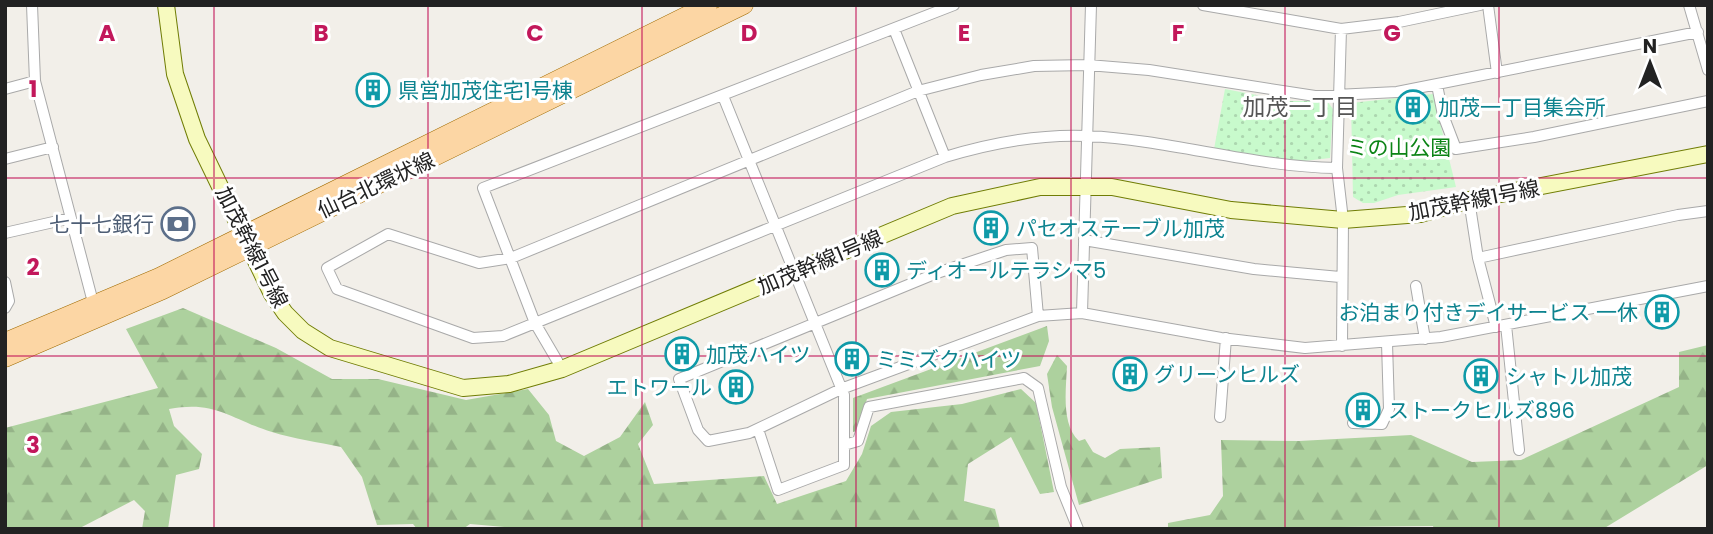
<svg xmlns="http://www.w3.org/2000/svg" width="1713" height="534" viewBox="0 0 1713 534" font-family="Poppins,'Noto Sans JP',sans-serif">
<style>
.forest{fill:url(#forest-firs)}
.park{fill:url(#park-dots)}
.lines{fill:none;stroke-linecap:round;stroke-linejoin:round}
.street-casing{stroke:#a9a9a9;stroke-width:12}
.secondary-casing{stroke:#707d05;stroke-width:18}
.primary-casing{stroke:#a06b00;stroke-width:19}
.street{stroke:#fff;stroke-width:10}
.secondary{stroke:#f7fabf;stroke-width:16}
.primary{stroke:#fcd6a4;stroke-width:18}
.grid{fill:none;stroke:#c2185b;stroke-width:2;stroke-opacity:0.55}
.labels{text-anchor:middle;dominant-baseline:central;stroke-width:6;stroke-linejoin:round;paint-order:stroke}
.culture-label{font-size:21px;fill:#0d838f;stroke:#fff;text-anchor:start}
.park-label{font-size:21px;fill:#0c8416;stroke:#fff}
.street-label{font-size:21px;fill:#222;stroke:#fff}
.service-label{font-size:21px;fill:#4e5e75;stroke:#fff;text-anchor:end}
.neighbourhood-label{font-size:23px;fill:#555;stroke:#fff}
.grid-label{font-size:23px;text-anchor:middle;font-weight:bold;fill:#c2185b;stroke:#fff;stroke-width:6;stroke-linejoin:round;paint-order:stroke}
</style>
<defs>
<pattern id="forest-firs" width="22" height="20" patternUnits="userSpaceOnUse" patternTransform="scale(1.75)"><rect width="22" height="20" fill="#add19e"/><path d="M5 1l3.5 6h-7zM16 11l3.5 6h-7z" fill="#95b388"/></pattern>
<pattern id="park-dots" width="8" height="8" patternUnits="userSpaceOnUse" patternTransform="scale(1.75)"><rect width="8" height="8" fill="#c8facc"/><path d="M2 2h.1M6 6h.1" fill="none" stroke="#acd6af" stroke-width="1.8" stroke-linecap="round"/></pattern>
</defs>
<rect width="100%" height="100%" fill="#f2efe9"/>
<path class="forest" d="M183,308l93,40 56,31h46l88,21 62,-11 21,26 7,26 28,15 36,-19 25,-35 8,23 -15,19 16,40 110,-8 13,28 69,-23 16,-27 9,-28 20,-14 71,-8 59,-15 15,14 18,89 -14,2 -29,-57 -43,27 -4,37 31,8 5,20h-471l-59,-5 -7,5h-46l-4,-5 -36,1 -15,-48 -21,-30c-23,-5 -47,-8 -69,-15 -42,-13 -56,-32 -103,-23l5,17 28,28 -3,15 -23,6 -8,54h-26l3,-18 -11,-11 -56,29h-73v-101l153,-40 -32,-59z
M1047,326l2,15 -9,25 -173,33 -10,32 -4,1v-34z
M1708,345v120l-105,64h-169l-1,-3 -265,3v-6l42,-8 13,-19 -2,-56 78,1 112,-6 61,27 49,-2 158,-73v-35z
M1057,355l10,11c-1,24 -6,58 12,75l6,-2 8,13 12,6 15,-9 40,-2 2,31 -83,27 -27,-98 -5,-33z"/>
<path class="park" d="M1225,89l63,12h39l6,8 -3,49 -34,4 -82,-13z
M1433,94l23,93 -58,8 -24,8h-11l-10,-6 -2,-94z"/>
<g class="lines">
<defs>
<path id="street" d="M32,5l3,76 60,229
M1203,5l138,24 58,-7 81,-17
M1488,5l9,68
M1689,5l19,65
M894,29l51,128
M1341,29l-4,139 6,52 -1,126
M1437,85l6,30 13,34 78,-12 174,-36
M5,89l30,-8
M723,96l121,299v70l-66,25 -20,-61
M5,159l48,-12
M1337,168c-84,-1 -165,-28 -250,-32 -48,-2 -96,7 -142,21l-442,179 -30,2 -136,-49 -10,-21 61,-34 91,29 32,-5 407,-167 63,-16 53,-9 54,-1 61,5 166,26 82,-4 301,-60
M1469,200l9,58 18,69
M5,233l66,-15
M1084,240l170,29 86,8
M1478,258l200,-43 30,-4
M5,282l4,19 -4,7
M1416,286l9,53
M1082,313l9,-308
M1038,316l-6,-68 -26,2 -69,23 -258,106 19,51 10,11 41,-8 92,-44 197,-73 44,-3 139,25 84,10 136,-11 267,-51
M1506,325l13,125
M562,369l-27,-46 -52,-135 471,-183
M1220,417l6,-79
M1353,423l29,1 7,-15 -2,-66
M844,445l14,-4 11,-34 155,-29 14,10 23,99 17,42"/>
<path id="secondary" d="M166,5l9,69 22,65 75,155 13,19 18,18 27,17 133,40 46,-4 53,-15 390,-163 88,-19h72l119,23 112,10 77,-6 49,-14 239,-46"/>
<path id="primary" d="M5,342l154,-65 549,-272
M5,358l158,-68 581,-285"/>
</defs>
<use href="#street" class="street-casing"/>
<use href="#secondary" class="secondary-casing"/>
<use href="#primary" class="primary-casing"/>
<use href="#street" class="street"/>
<use href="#secondary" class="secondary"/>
<use href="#primary" class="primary"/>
</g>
<path class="grid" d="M214,5v524M428,5v524M642,5v524M856,5v524M1071,5v524M1285,5v524M1499,5v524M5,178h1703M5,356h1703"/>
<defs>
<symbol id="building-ring" viewBox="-11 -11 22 22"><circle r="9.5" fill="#fff" stroke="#0f9aa8" stroke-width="1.5"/><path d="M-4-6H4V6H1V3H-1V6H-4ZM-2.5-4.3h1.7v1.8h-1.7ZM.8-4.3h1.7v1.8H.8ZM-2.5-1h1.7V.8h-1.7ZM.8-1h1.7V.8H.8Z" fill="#0f9aa8"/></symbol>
<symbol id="bank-ring" viewBox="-11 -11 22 22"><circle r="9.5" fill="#fff" stroke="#5c6f8a" stroke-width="1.5"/><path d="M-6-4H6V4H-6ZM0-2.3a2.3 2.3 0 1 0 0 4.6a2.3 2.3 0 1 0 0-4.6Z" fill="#5c6f8a"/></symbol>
</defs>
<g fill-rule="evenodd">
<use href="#building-ring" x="354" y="71" width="38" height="38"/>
<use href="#building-ring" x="1394" y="88" width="38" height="38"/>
<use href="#bank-ring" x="159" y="205" width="38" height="38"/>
<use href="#building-ring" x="972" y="209" width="38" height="38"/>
<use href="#building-ring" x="863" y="251" width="38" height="38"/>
<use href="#building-ring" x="1643" y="293" width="38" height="38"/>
<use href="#building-ring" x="663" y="335" width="38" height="38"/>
<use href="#building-ring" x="833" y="340" width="38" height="38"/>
<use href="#building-ring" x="1111" y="355" width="38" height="38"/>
<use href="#building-ring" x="1462" y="357" width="38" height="38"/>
<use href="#building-ring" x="717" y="368" width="38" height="38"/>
<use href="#building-ring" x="1344" y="391" width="38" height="38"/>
</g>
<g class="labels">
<g class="culture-label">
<text x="398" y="90">県営加茂住宅1号棟</text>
<text x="1438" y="107">加茂一丁目集会所</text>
<text x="1016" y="228">パセオステーブル加茂</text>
<text x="906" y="270">ディオールテラシマ5</text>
<text x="1638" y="312" text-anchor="end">お泊まり付きデイサービス 一休</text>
<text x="706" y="354">加茂ハイツ</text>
<text x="876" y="359">ミミズクハイツ</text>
<text x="1154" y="374">グリーンヒルズ</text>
<text x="1506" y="376">シャトル加茂</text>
<text x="712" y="387" text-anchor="end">エトワール</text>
<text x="1388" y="410">ストークヒルズ896</text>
</g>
<g class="park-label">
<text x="1399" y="147">ミの山公園</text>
</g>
<g class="street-label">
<text transform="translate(376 185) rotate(-25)">仙台北環状線</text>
<text transform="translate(1474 200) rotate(-11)">加茂幹線1号線</text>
<text transform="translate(252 247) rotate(63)">加茂幹線1号線</text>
<text transform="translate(820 262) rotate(-23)">加茂幹線1号線</text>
</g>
<g class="service-label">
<text x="154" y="224">七十七銀行</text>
</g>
<g class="neighbourhood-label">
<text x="1300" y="107">加茂一丁目</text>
</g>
</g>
<g class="grid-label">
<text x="107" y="41">A</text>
<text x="321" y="41">B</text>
<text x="535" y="41">C</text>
<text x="749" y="41">D</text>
<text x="964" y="41">E</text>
<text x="1178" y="41">F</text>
<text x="1392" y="41">G</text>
<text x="33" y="97">1</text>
<text x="33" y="275">2</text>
<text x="33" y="453">3</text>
</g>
<rect width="1713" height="534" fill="none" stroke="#222222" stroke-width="14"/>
<g transform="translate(1650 63)" stroke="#ffffff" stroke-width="5" paint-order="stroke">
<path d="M0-5L12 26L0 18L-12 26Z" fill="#222222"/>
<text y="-10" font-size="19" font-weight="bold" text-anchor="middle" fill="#222222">N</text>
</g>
</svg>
